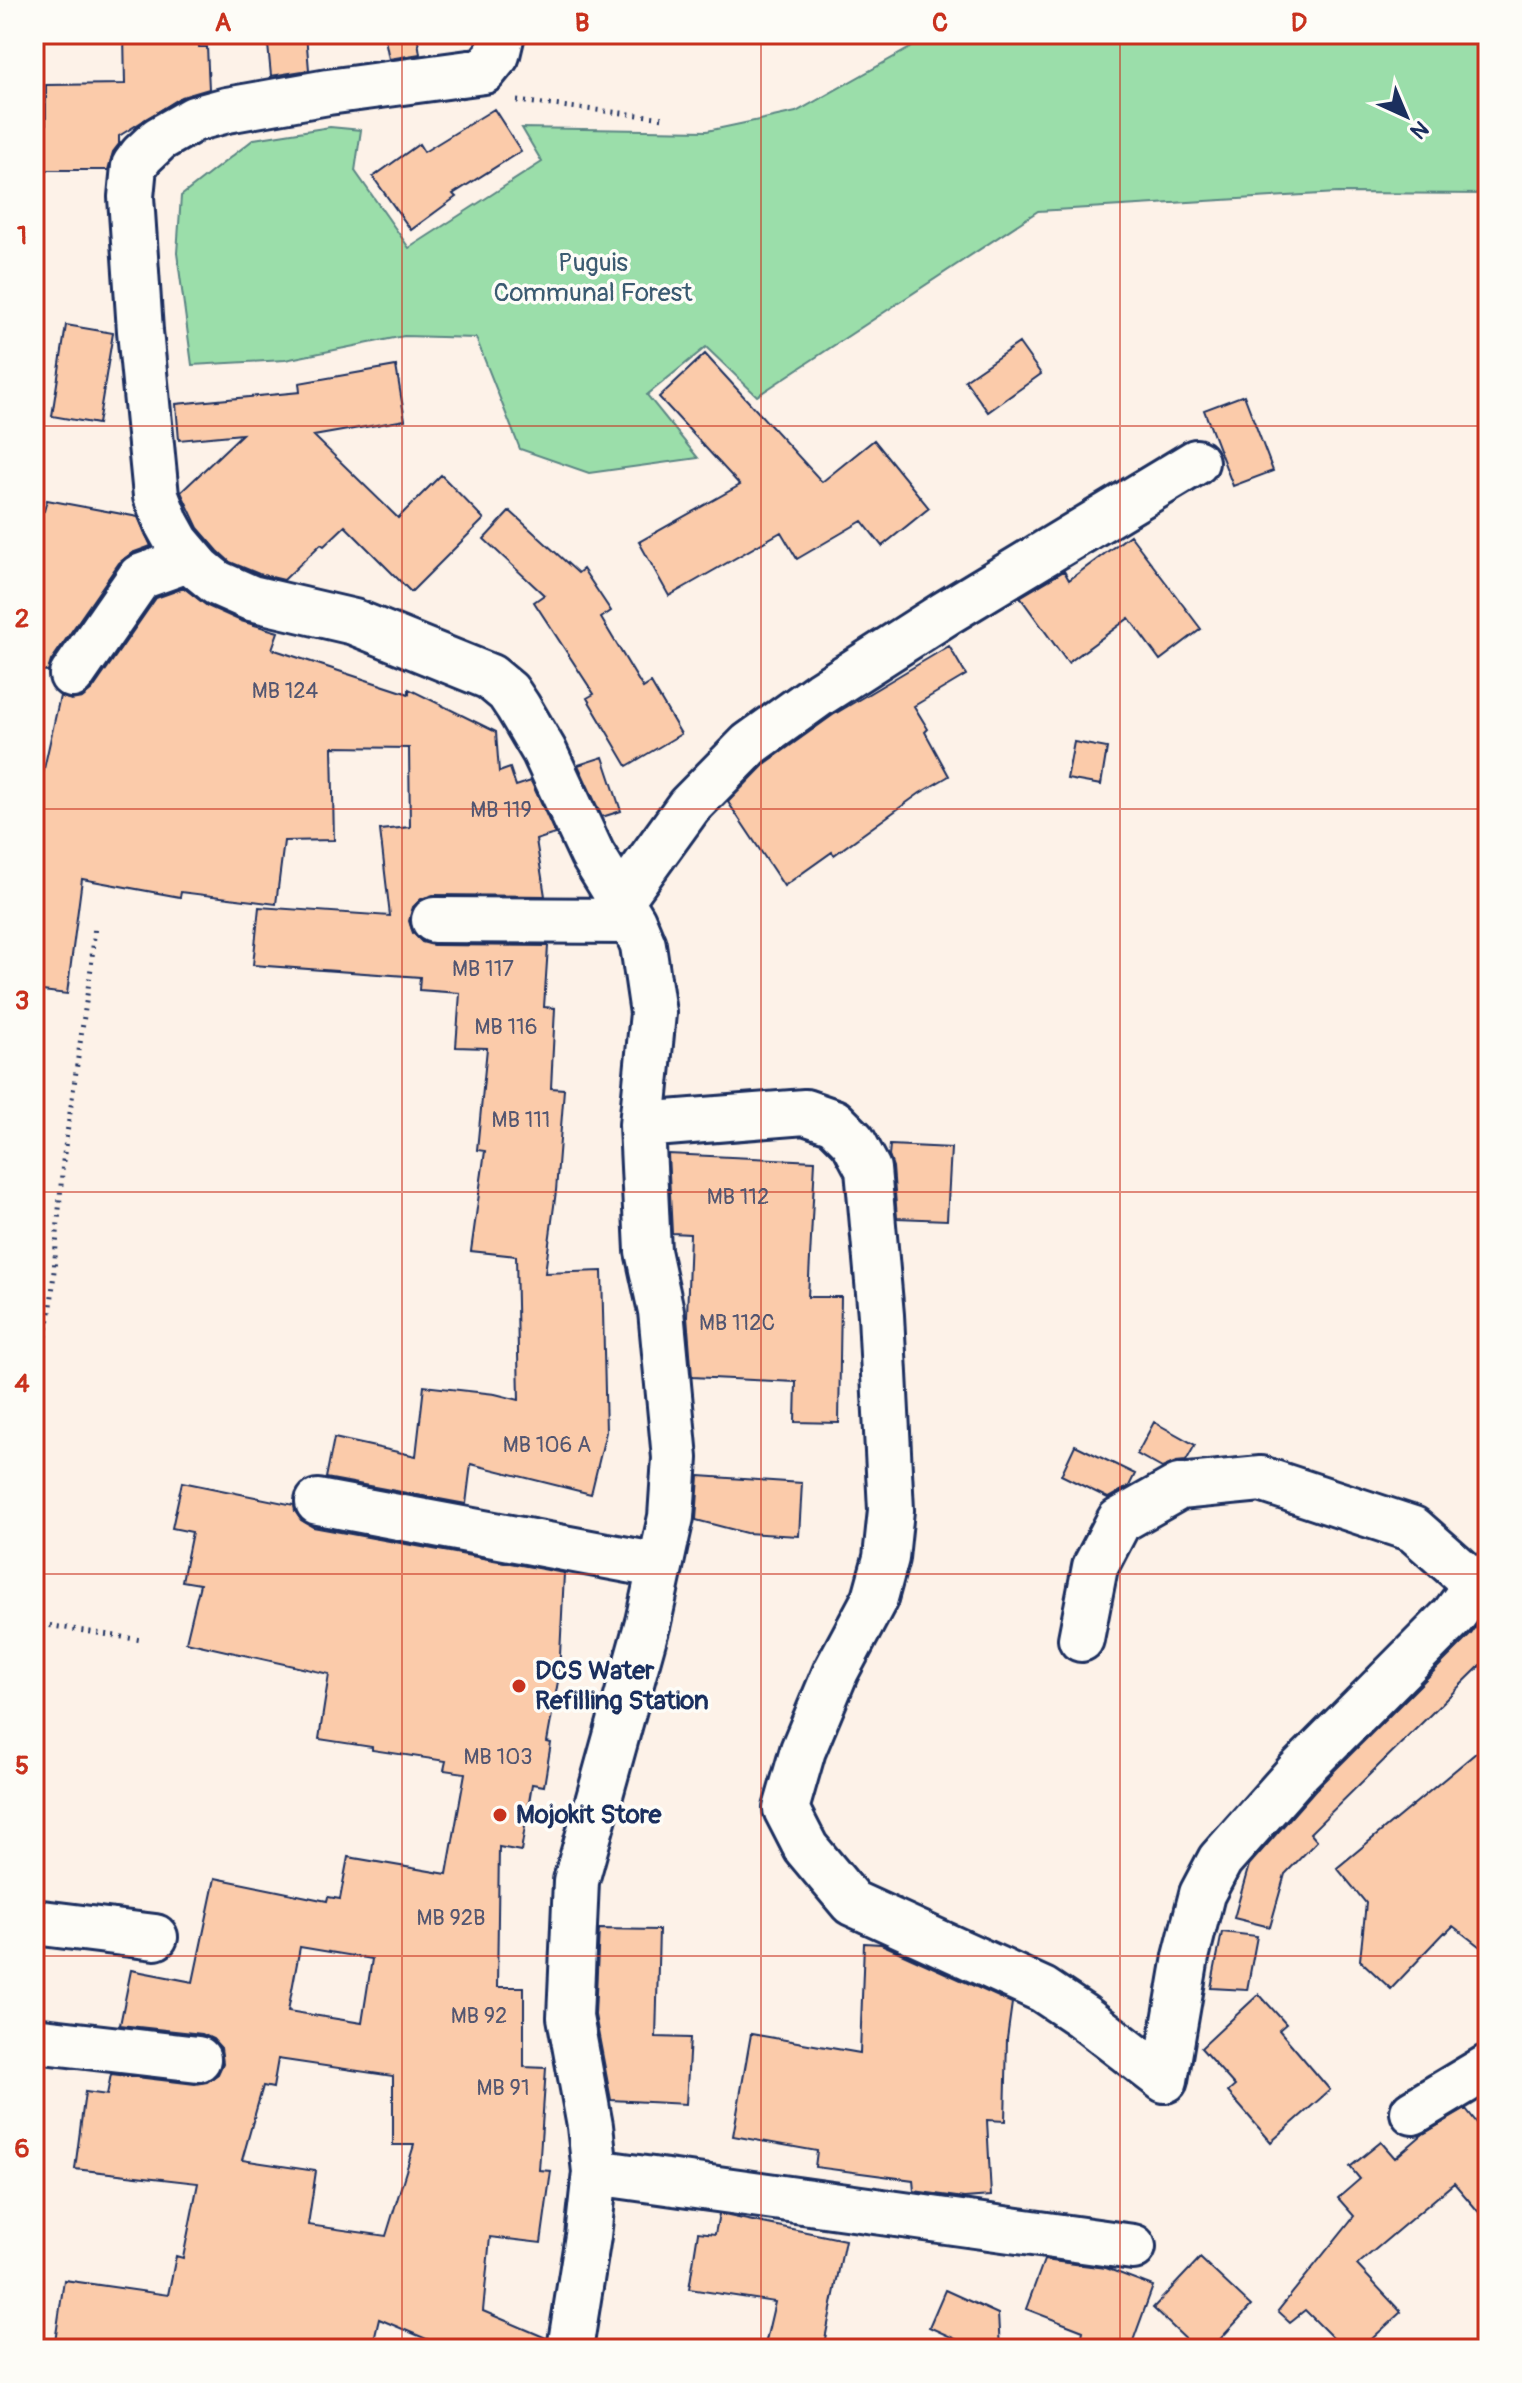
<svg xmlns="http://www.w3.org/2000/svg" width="1522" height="2383" viewBox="0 0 1522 2383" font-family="Pangolin,sans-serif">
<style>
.green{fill:#9bdeaa;stroke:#5b8684;stroke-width:2}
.building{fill:#fbcbaa;stroke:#1b2f5e;stroke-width:2;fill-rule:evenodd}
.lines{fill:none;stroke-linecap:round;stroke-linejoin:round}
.minor-casing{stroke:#1b2f5e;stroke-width:50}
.path{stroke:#1b2f5e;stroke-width:5;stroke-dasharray:2 6;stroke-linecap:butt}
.minor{stroke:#fdfcf7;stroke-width:44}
.grid{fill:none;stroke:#c8321e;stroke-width:2;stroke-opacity:0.55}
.poi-dot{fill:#c8321e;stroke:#fdfcf7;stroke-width:3}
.labels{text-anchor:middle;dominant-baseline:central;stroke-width:7;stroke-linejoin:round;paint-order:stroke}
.number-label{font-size:22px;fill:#535671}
.park-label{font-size:26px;fill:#3b5b71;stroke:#fdfcf7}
.poi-label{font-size:26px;font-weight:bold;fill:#1b2f5e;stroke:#fdfcf7;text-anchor:start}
.neatline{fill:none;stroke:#c8321e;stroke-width:3}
.grid-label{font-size:26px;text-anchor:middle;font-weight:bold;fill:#c8321e}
</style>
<rect width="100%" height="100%" fill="#fdf2e8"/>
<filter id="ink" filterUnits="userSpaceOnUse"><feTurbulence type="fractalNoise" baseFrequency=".0125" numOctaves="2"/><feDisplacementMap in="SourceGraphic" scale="16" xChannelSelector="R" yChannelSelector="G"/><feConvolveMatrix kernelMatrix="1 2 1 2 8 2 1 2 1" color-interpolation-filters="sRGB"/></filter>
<g filter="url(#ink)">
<path class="green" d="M935,34h553v160l-150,-1 -300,18 -281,185 -51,-49 -59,48 51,63 -109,15 -69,-24 -44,-111 -72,-2 -119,24 -93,5 -15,-112 4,-57 73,-57 76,-12 31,3 -6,41 54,77 133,-86 -20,-34 185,3 89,-19z"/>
<path class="building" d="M124,34h74l1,13h8l2,42 -27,8 -63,39v8l-6,8 -5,18h-62v-85l79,-1z
M267,34h39l3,36 -38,6z
M384,34h33l3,20 -31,5z
M494,109l27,42 -68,43 3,3 -45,33 -38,-53 46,-33 5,8z
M66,325l47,8 -15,91 -46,-8z
M1019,343l22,31 -53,38 -23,-32z
M705,354l117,128 52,-42 55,68 -47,38 -20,-25 -65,38 -16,-27 -112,64 -30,-54 101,-57 -81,-88z
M396,366l9,54 -91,16 84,82 43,-43 43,44 -73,73 -66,-66 -21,20 -3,-2 -37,36 -25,-6 -29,-12 -12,-11 -20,-23 -17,-36 61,-58 -63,6 -3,-36 124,-12 -1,-9z
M1244,395l29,76 -40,15 -29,-76z
M47,500l91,17 13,29 -19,7 -13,10 -68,98 -3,10 -14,-1v-161l10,2z
M510,511l68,62 5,-4 28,42 -10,7 42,70 8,-5 30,51 -54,32 -40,-68 7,-4 -60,-92 10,-7 -60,-56z
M1130,535l71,94 -41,31 -31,-42 -61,45 -48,-66 44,-26 5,9z
M184,588l23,18 34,15 37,11 -6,17 137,45v-5l87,43 3,40 11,-4 6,18 15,-5 24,53 -19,6 9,56 -112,-1 -12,4 -8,8 -4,14 4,12 9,9 11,3 115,1 -4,61 11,1 -4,80 13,1 -8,102 -11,82 57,-2 4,161 -15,62 -120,-30 -5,40 -140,-26 8,-40 82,18 8,-70 71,8 24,6 -3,-144 -45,-5 14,-100 -8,-1 10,-102 -31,-1 4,-54 -41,-3 1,-13 -167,-12 6,-58 131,9 -10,-86 30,-3 -1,-79 -77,-1 2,93 -50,1 -8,63 -95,-12 -1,5 -98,-18 -15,115 -33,-4v-186l6,-26h2l18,-82 11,4 11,-2 10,-8 64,-92z
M949,646l17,29 -52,31 14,23 -3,3 24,44 -29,17 -86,62 -2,-3 -48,34 -56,-84 38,-39 67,-48z
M1074,742l33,6 -6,37 -34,-6z
M603,757l18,54 -19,6 -24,-52z
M890,1145l61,3 -4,72 -50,-2 -4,-51 -4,-11z
M668,1154l147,7 -7,136h33l-2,126 -44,-1 1,-40 -104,-5 -5,-61 3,-82 -18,-1z
M1154,1422l41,23 -9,16 -10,1 -14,6 -25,-14z
M1075,1445l60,29 -6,12 -21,12 -47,-23z
M699,1476l103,7 -3,53 -53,-3 -50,-13z
M182,1482l112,23 1,6 6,9 12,7 251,46 -5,103 -12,66 4,1 -7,43 -12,-2 -11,67 -22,-4 -2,140h27v80l22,1 -7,102 12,1 -10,72 -51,-6 -7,74 63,27v11h-96l-71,-30 -7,30h-318l10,-69 104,15 8,-39 7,2 15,-75 -123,-14 10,-77 22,3 4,-21 84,10 12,-2 11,-8 5,-11 -2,-15 -8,-9 -11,-5 -82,-9 11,-55 62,12 22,-104 112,23 1,-4 12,2 8,-42 99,17 18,-101 -21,-3 2,-9 -74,-11v-3l-53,-8 10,-65 -143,-32 14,-58 -18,-3 10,-49 -20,-4zM300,1947l72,12 -10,64 -74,-12zM278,2059l115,17v69h21l-28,91 -78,-11 8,-54 -74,-11 21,-74 10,2z
M1488,1610v48l-178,175 7,8 -32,33 -15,53 -36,-9 15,-53 66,-75 156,-156z
M1488,1743v210l-35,-27 -7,7 -1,-1 -54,57 -31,-29 6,-57 -29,-35z
M599,1929l60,1 -3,107 34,1 -4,66 -75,-4 -16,-85z
M1222,1932l35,4 -10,54 -36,-2z
M864,1943l17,1 131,59 -5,36 -2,82 -18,-1 4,76 -27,2 -50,-7 -1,-11 -98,-13 2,-16 -84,-15 18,-102 109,19z
M1259,1994l27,30 -7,6 51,60 -59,52 -43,-50 7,-6 -34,-38z
M1466,2109l22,28v86l-34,-40 -97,82 44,47 -40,37h-17l-39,-39 -15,12 -12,-11 76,-95 -16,-18 22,-19 -10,-12 31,-25 14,16 28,-24z
M719,2214l126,26 -22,109h-59l11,-47 -86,-13 9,-57 17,2z
M1200,2258l51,48 -40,43h-15l-43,-41z
M1044,2260l62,8 47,18 -23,63h-11l-37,-13 1,-5 -57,-22z
M945,2290l53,24 2,35h-23l-48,-22z"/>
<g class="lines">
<defs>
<path id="minor" d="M502,34l-5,21 -13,16 -156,21 -101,18 -33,9 -35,20 -17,16 -8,11 -3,31 9,134 16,165 11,28 10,18 23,27 17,14 34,15 103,24 136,55 18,15 10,15 26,44 48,103 41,67 10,24 10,68 -11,112 163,-13 29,10 19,19 15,28 13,146 10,195 -5,48 -11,40 -39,73 -33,79 -17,59 20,39 46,55 191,87 39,26 83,64 21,-123 16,-63 18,-34 77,-87 156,-157 14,-19 2,-13 -6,-11 -50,-44 -152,-50 -82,8 -60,34 -24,46 -14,72
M72,675l68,-98 50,-18
M621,900l68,-94 61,-62 71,-51 125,-80 250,-151
M434,920l199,1
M318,1502l342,64
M34,1922l121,15
M34,2040l164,19
M1413,2112l75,-45
M595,2172l538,75
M570,2349l18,-113 7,-64 -5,-46 -20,-109 6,-136 72,-259 23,-105 4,-59 -14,-147 -13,-60 -6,-126"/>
</defs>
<use href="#minor" class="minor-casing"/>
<path class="path" d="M517,101l148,17
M34,1375l12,-40 5,-28 12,-146 28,-193 4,-43
M34,1623l107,17"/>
<use href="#minor" class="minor"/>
</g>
</g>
<path class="grid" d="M402,34v2315M761,34v2315M1120,34v2315M34,426h1454M34,809h1454M34,1192h1454M34,1574h1454M34,1956h1454"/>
<g class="poi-dot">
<circle cx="519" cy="1686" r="8"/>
<circle cx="500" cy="1815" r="8"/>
</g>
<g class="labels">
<g class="number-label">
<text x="285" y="691">MB 124</text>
<text x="501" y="810">MB 119</text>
<text x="483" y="969">MB 117</text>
<text x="506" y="1027">MB 116</text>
<text x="521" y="1120">MB 111</text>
<text x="738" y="1197">MB 112</text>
<text x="737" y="1323">MB 112C</text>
<text x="547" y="1445">MB 106 A</text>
<text x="498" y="1757">MB 103</text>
<text x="451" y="1918">MB 92B</text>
<text x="479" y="2016">MB 92</text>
<text x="503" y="2088">MB 91</text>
</g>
<g class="park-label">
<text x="593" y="263">Puguis<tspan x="593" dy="30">Communal Forest</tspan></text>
</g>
<g class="poi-label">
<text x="535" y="1671">DCS Water<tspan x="535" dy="30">Refilling Station</tspan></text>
<text x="516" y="1815">Mojokit Store</text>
</g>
</g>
<rect width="1522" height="2383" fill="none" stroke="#fdfcf7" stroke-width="88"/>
<g transform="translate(1406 116) rotate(136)" stroke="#fdfcf7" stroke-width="6" paint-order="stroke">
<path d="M0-6L14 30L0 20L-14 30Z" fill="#1b2f5e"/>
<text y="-12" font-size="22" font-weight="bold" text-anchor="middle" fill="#1b2f5e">N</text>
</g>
<rect x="44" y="44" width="1434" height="2295" class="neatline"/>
<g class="grid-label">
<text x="223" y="31">A</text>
<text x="582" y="31">B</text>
<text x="940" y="31">C</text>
<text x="1299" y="31">D</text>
<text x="22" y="244">1</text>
<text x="22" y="627">2</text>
<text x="22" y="1009">3</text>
<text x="22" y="1392">4</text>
<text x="22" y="1774">5</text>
<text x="22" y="2157">6</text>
</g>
</svg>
